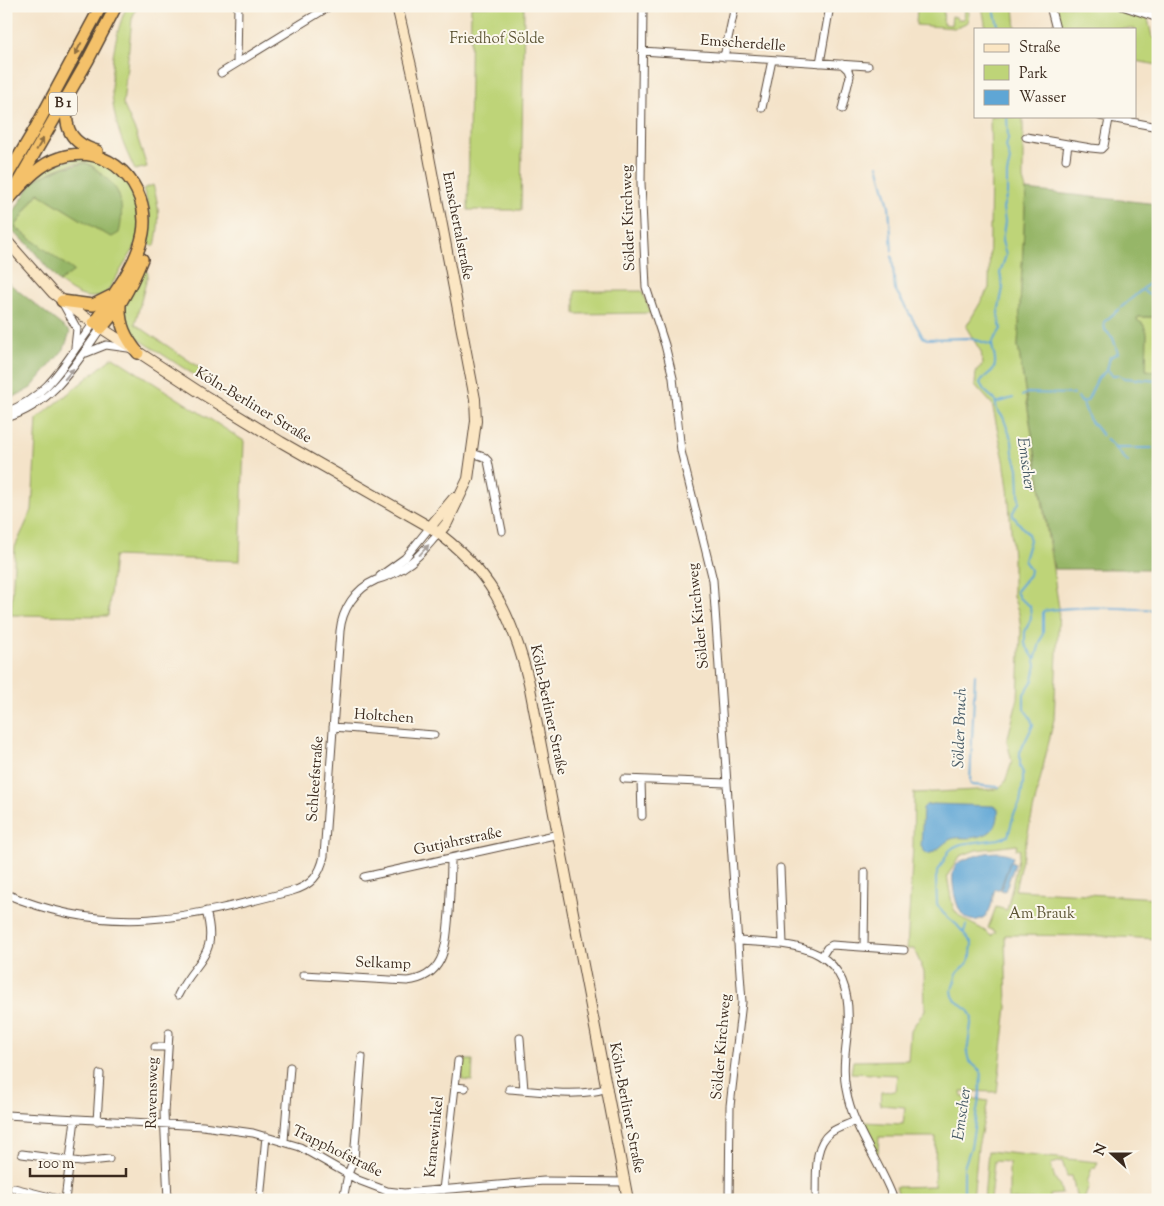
<svg xmlns="http://www.w3.org/2000/svg" width="1164" height="1206" viewBox="0 0 1164 1206" font-family="'Sorts Mill Goudy',serif">
<style>
.green{fill:#bed478;stroke:#7c7f4b;fill-rule:evenodd}
.forest{fill:#96b668;stroke:#687043}
.water{fill:#5fa6d5;stroke:#4d687a}
.lines{fill:none;stroke-linecap:round;stroke-linejoin:round}
.stream{stroke:#5fa6d5;stroke-width:2}
.minor-casing{stroke:#574638;stroke-width:9}
.secondary-casing{stroke:#574638;stroke-width:12}
.trunk-casing{stroke:#574638;stroke-width:14}
.minor{stroke:#fff;stroke-width:7}
.secondary{stroke:#fbe6c3;stroke-width:10}
.trunk{stroke:#f4c16a;stroke-width:11}
.oneway{fill:#8e6e40}
.oneway2{fill:#a79f9a}
.labels{text-anchor:middle;dominant-baseline:central;stroke-width:4;stroke-linejoin:round;paint-order:stroke}
.shield{fill:#fbf7ec;stroke:#75685c;stroke-width:1}
.shield-label{font-size:14px;font-weight:bold;fill:#3b2a1e}
.park-label{font-size:15px;fill:#5c5434;stroke:#fbf7ec}
.street-label{font-size:15px;fill:#3b2a1e;stroke:#fbf7ec}
.water-label{font-size:16px;font-style:italic;fill:#495c67;stroke:#fbf7ec}
</style>
<rect width="100%" height="100%" fill="#fbf7ec"/>
<filter id="ink" filterUnits="userSpaceOnUse"><feTurbulence type="fractalNoise" baseFrequency=".02" numOctaves="2"/><feDisplacementMap in="SourceGraphic" scale="10" xChannelSelector="R" yChannelSelector="G"/><feConvolveMatrix kernelMatrix="1 2 1 2 8 2 1 2 1" color-interpolation-filters="sRGB"/></filter>
<filter id="wash" filterUnits="userSpaceOnUse"><feTurbulence type="fractalNoise" baseFrequency=".0096" numOctaves="4" result="noise"/><feDisplacementMap in="SourceGraphic" scale="20" xChannelSelector="R" yChannelSelector="G"/><feGaussianBlur stdDeviation="1.12" result="paint"/><feColorMatrix in="noise" values="0 0 0 0 0 0 0 0 0 0 0 0 0 0 0 0 0 1.4 0 .05"/><feComposite in="paint" operator="in"/></filter>
<g filter="url(#wash)">
<rect width="100%" height="100%" fill="#f4e3c9"/>
<path class="green" d="M127,6h10l-5,13 -9,85 13,29 11,34 -12,3c-7,-15 -14,-30 -18,-46 -10,-37 -6,-83 10,-118z
M471,6h53l-3,204h-53z
M917,6h27l-1,18 8,1 1,-9 4,1 1,2h7l1,-11 2,1 2,3 -1,10 -13,6 -39,-3z
M982,6h32l2,23h-30z
M1057,6h43l48,13 4,18 6,2v26l-23,-4v-32h-73z
M990,116h33v64l3,10 -8,156 41,262 -5,111 -39,171 143,8v41l-57,-3 -96,-1 2,72 -10,85 -36,-1 1,6 26,4 -10,46 -5,53h-73l-4,-13 38,-1 2,-49h-57l-1,16 -6,-1 -9,-30 40,2 2,-17 -25,-2 1,-13 14,-1 2,-16 -46,-2 2,-12 55,-1 2,-29 15,-21 -1,-38 -10,-23h-7l6,-103 1,-53 84,-4 7,-7 7,-20 -5,-21 11,-43 3,-67 -2,-17 -6,-18v-38l-5,-70 -4,-28 -12,-56 -17,-19 1,-13 7,-8 -2,-12 -15,-25 23,-39 2,-115zM1017,845l-1,4 4,1 -13,60 -11,-3 -8,21 8,4 -5,4c-9,-10 -28,-13 -36,-25 -4,-6 -6,-27 -8,-35l13,-20 16,-6z
M85,157l30,11 21,26 4,36 -6,19 -27,43c-19,12 -32,1 -48,-10l14,-11 -58,-44 23,-34 65,40 15,-40c-7,-8 -22,-28 -32,-30 -16,-2 -40,11 -53,18l18,-16z
M153,185c7,23 7,37 2,61l-6,-2c3,-21 2,-34 -6,-55z
M144,266l4,8 -13,50 71,48 -4,8 -71,-46c-16,-24 2,-46 13,-68z
M575,291h67l9,22 -76,1z
M1138,317h20v55l-12,-2 1,-37 -4,-9 -6,-4z
M113,357l131,84 -4,120 -126,-5 -6,60 -97,-1 4,-68 17,-37 5,-91z
M463,1060h10l-1,21 -10,-1z
M988,1151l110,11 -3,6h-3l-5,15 2,3 -5,14h-7l-5,-24h-5l-5,-15 -11,3 4,16 4,3 3,11 -12,1v5h-41v-38l-15,-1 -4,39h-6z"/>
<path class="forest" d="M86,163c10,5 28,20 32,30 5,12 4,29 1,40l-7,4 -9,-4 -65,-40 -23,34 59,44 -15,11 -32,-39 -21,-16 2,-6 25,-40 28,-13z
M1026,190l132,14v113h-20l-1,3 6,4 4,9 -1,37 12,2v197h-104l-36,-223z
M6,281l64,51 -6,17 -33,39 -25,13z"/>
<path class="water" d="M933,804l60,2 5,2c2,22 -10,29 -31,30 -5,0 -10,-1 -16,1 -8,4 -13,12 -23,15l-4,-3 -3,-5 2,-38 3,-3z
M986,853c9,-1 21,-2 27,4l-2,5 4,2 -10,27 -4,-1 9,-28 -10,27h-5c-3,7 -2,15 -6,22 -2,5 -7,8 -12,9 -3,1 -8,0 -11,-2 -10,-6 -17,-41 -11,-51 6,-9 22,-11 31,-14z"/>
<g class="lines">
<path class="stream" d="M993,6l6,23
M878,165l11,41 3,45
M892,256l3,33 28,48 4,2 43,-1 22,7
M1142,290l16,9
M1107,370l3,-13 8,-4 -5,-15 -8,-8 -1,-8 54,-46
M1108,370l4,5h7l5,3 34,3
M1022,396l5,-3 47,1
M1078,397l3,5 6,-1 11,-23 9,-8
M996,403l17,-5
M1083,403l6,16 13,16
M1106,439l22,23
M1115,448h37
M1035,660l8,-27v-22c36,-6 78,-3 115,-1
M975,675l-5,108 2,2 27,2
M964,932l2,-7
M964,1200v-33l7,-20 9,-55 1,-21 -12,-10 -2,-8 5,-36 -4,-7 -12,-9 -3,-5 -1,-6 5,-17 10,-9 4,-9 1,-12 -15,-18 -14,-12 -6,-9 -1,-26 2,-7 11,-20 5,-4 7,-3 38,-5 9,-3 6,-22 6,-11 3,-20v-10l-3,-6v-15l13,-27 -3,-8 -6,-8v-15l9,-14 3,-15 -2,-7 -9,-14v-12l6,-14 -1,-12 -11,-8 -3,-7 13,-16 1,-5 -6,-10 6,-20 -2,-6 -15,-18v-4l6,-9v-9l-1,-26 -5,-15 -1,-12 -9,-24 -6,-7 -2,-10 -11,-10 -4,-7c3,-8 15,-10 15,-19 1,-7 -3,-14 -3,-21l9,-14 -3,-16 5,-25 -3,-15 6,-18 -4,-14 3,-19 -2,-14 4,-14v-20l3,-14 -4,-14 2,-7 -1,-23"/>
</g>
</g>
<g filter="url(#ink)">
<g class="lines">
<defs>
<path id="minor" d="M643,6l-2,177 5,104 19,58 8,33 8,73 32,129 29,422 -12,104 -1,94
M1050,6l6,23
M1122,6l36,12
M642,51l226,15
M724,57l11,-51
M237,63l1,-57
M820,63l10,-57
M221,73l109,-67
M762,108l10,-48
M842,109l8,-33 -2,-6 -6,-6
M1100,116l58,11
M1026,137l65,11 10,1 3,-3 5,-27
M1066,159l2,-15
M62,302l15,27 -2,18
M86,353l20,-8 22,3
M6,412c46,-17 60,-53 88,-89
M6,418c47,-14 69,-53 95,-90
M472,453l12,4 4,4 14,70
M380,576l25,-18 25,-31
M333,727l101,8
M624,779l102,4
M641,780l1,36
M780,868l3,76
M364,877l195,-43
M6,894c104,44 182,24 286,-3 19,-5 28,-16 32,-35l16,-225c2,-21 15,-42 36,-51 10,-3 18,-6 27,-12 15,-9 25,-23 36,-35
M737,941c65,3 116,5 111,87 -2,19 -6,41 -2,61 7,41 34,72 48,111
M864,946l1,-74
M822,956l5,-8 5,-3 72,5
M303,975l104,6c39,-4 39,-37 42,-68 1,-19 2,-37 2,-55
M178,995c18,-37 41,-37 28,-84
M520,1038l4,52
M155,1047h13
M455,1087l10,1
M509,1089c33,2 67,9 99,-1
M6,1115l197,11 50,7 47,14 58,33 29,11 17,2 23,-2 117,-10 81,1
M97,1121l3,-47
M284,1141l6,-74
M22,1154l59,8 28,-3
M14,1188l48,12
M443,1190l15,-129
M816,1194c1,-19 -3,-48 14,-61 6,-5 17,-8 25,-12
M65,1200l10,-81
M168,1200l-4,-87 5,-80
M260,1200l6,-64
M343,1200l5,-26 6,-15 8,-102"/>
<path id="secondary" d="M397,6l18,77 60,316 1,22 -8,58 -21,44 -8,10
M6,240l47,53 33,25 118,77 77,47 149,85c60,42 82,87 99,156l99,517
M430,527l24,-29"/>
<path id="trunk" d="M69,93c-6,28 -4,49 28,58
M6,178l29,-49 66,-123
M17,184l71,-124 28,-54
M7,201c15,-16 30,-36 52,-43 49,-17 92,27 84,75 -6,33 -31,63 -49,90
M62,301l31,4 18,-9
M120,305c-1,20 6,33 18,48
M101,328c19,-19 31,-44 41,-69"/>
</defs>
<use href="#minor" class="minor-casing"/>
<use href="#secondary" class="secondary-casing"/>
<use href="#trunk" class="trunk-casing"/>
<use href="#minor" class="minor"/>
<use href="#secondary" class="secondary"/>
<use href="#trunk" class="trunk"/>
</g>
<defs><path id="oneway-solid" d="M-6-.8H1V-3.2L6.5 0L1 3.2V.8H-6Z" transform="scale(1.25)"/></defs>
<g class="oneway">
<use href="#oneway-solid" transform="translate(78 49) rotate(118)"/>
<use href="#oneway-solid" transform="translate(40 144) rotate(-60)"/>
</g>
<g class="oneway2">
<use href="#oneway-solid" transform="translate(69 374) rotate(-50)"/>
<use href="#oneway-solid" transform="translate(424 550) rotate(-48)"/>
</g>
</g>
<g class="labels">
<rect class="shield" x="49" y="92.5" width="28" height="23" rx="4"/>
<g class="shield-label">
<text x="63" y="104">B 1</text>
</g>
<g class="park-label">
<text x="497" y="39">Friedhof Sölde</text>
<text x="1042" y="914">Am Brauk</text>
</g>
<g class="street-label">
<text transform="translate(743 44) rotate(4)">Emscherdelle</text>
<text transform="translate(629 218) rotate(-92)">Sölder Kirchweg</text>
<text transform="translate(457 226) rotate(79)">Emschertalstraße</text>
<text transform="translate(253 406) rotate(31)">Köln-Berliner Straße</text>
<text transform="translate(699 616) rotate(-96)">Sölder Kirchweg</text>
<text transform="translate(548 710) rotate(78)">Köln-Berliner Straße</text>
<text transform="translate(384 717) rotate(4)">Holtchen</text>
<text transform="translate(316 779) rotate(-86)">Schleefstraße</text>
<text transform="translate(458 842) rotate(-12)">Gutjahrstraße</text>
<text transform="translate(383 964) rotate(2)">Selkamp</text>
<text transform="translate(722 1047) rotate(-85)">Sölder Kirchweg</text>
<text transform="translate(153 1093) rotate(-89)">Ravensweg</text>
<text transform="translate(626 1108) rotate(79)">Köln-Berliner Straße</text>
<text transform="translate(435 1137) rotate(-84)">Kranewinkel</text>
<text transform="translate(337 1152) rotate(26)">Trapphofstraße</text>
</g>
<g class="water-label">
<text transform="translate(1025 464) rotate(82)">Emscher</text>
<text transform="translate(961 728) rotate(-88)">Sölder Bruch</text>
<text transform="translate(963 1114) rotate(-82)">Emscher</text>
</g>
</g>
<rect width="1164" height="1206" fill="none" stroke="#fbf7ec" stroke-width="25"/>
<rect x="974" y="28" width="162" height="90" fill="#fbf7ec" stroke="#aea59a"/>
<rect x="984" y="44" width="25" height="8" fill="#fbe6c3" stroke="#aea59a"/>
<text x="1019" y="52" font-size="15" fill="#3b2a1e">Straße</text>
<rect x="984" y="65" width="25" height="15" fill="#bed478" stroke="#aea59a"/>
<text x="1019" y="78" font-size="15" fill="#3b2a1e">Park</text>
<rect x="984" y="90" width="25" height="15" fill="#5fa6d5" stroke="#aea59a"/>
<text x="1019" y="102" font-size="15" fill="#3b2a1e">Wasser</text>
<g transform="translate(1112 1154) rotate(291)" stroke="#fbf7ec" stroke-width="4" paint-order="stroke">
<path d="M0-4L9 19L0 12L-9 19Z" fill="#3b2a1e"/>
<text y="-8" font-size="14" font-weight="bold" text-anchor="middle" fill="#3b2a1e">N</text>
</g>
<path d="M30 1168v8h96v-8" fill="none" stroke="#3b2a1e" stroke-width="2.5"/>
<text x="38" y="1168" font-size="15" fill="#3b2a1e" stroke="#fbf7ec" stroke-width="4" paint-order="stroke">100 m</text>
</svg>
